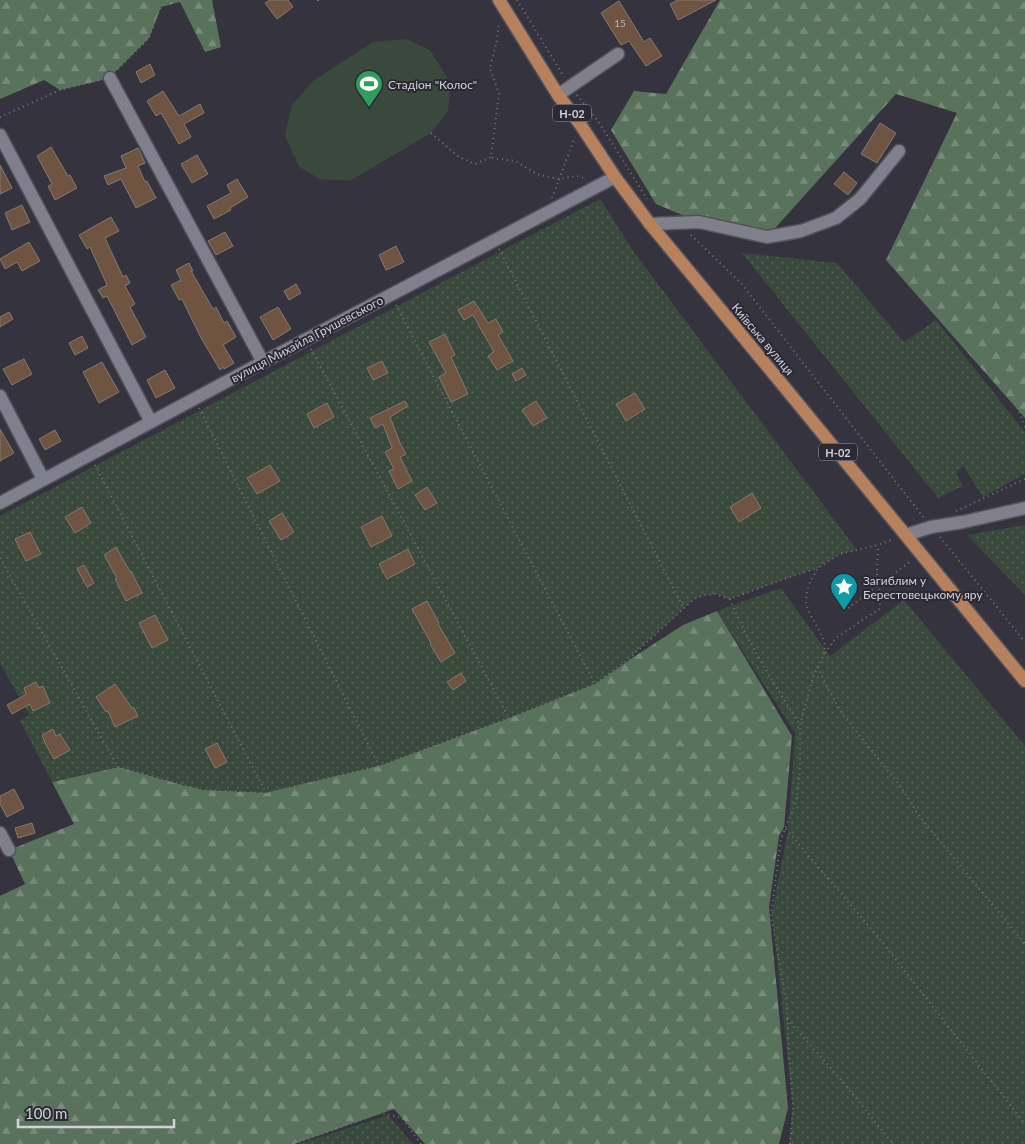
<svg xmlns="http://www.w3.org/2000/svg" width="1025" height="1144" viewBox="0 0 1025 1144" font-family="Lato,sans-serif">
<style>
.forest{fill:url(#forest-firs)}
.garden{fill:url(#garden-dots)}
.pitch{fill:#39493b}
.building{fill:#6f5442;stroke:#857971}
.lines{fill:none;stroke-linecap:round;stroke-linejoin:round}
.minor-casing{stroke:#53525b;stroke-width:15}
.major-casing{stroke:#53525b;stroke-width:15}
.path{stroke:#75737d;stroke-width:2;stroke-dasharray:1 4;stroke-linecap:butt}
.minor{stroke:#807f8c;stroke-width:12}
.major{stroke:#b8815e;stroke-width:12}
.labels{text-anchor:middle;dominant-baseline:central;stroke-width:4;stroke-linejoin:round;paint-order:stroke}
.number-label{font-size:10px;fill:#b9b2b2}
.shield{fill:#2b2934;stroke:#a09fa7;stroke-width:1}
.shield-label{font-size:11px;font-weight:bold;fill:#d2d1d8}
.poi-label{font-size:12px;fill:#d2d1d8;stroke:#2b2934;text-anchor:start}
.street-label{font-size:12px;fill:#d2d1d8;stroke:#2b2934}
</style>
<defs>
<pattern id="forest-firs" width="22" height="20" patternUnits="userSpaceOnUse" patternTransform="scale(1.25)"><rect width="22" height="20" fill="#59725c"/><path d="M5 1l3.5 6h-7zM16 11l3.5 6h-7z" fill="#788b7a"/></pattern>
<pattern id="garden-dots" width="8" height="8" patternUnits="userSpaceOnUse" patternTransform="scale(1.25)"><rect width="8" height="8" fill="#39493b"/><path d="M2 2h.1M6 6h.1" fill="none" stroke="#556257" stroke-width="1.8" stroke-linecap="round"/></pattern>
</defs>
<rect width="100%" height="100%" fill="#35333e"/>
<path class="forest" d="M0,0h212l9,47 -16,5 -25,-50 -19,5 -12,31 -33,33 -14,9 -42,10 -16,-10 -44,19z
M720,0h305v418l-139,-158 71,-147 -61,-19 -129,143 -68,-15 -43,-18 -45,-74 23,-39 32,3z
M717,611l75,125 -8,91 -5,9 -10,71 19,201 -9,36h-354l-31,-35 -100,35h-294v-248l25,-12 -16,-34 65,-26 -22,-42 66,-15 68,19 193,-20 130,-48 86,-34 37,-26 51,-33z"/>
<path class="garden" d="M600,199l34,53 223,298 -17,4 -22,14 -31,10 -57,21 -15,-5 -11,1 -10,4 -63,58 -36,27 -86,34 -130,48 -113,27 -64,-3 -84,-23 -66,15 -32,-61 9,-6 -29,-52v-147z
M742,253l95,10 67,79 32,-22 89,112v42l-42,23 -20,-31 -7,7 7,13 -25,12z
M1025,525v70l-58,-60z
M781,588l49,68 74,-56 121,146v398h-236l4,-36 -21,-196 16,-81 7,-98 -78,-122z
M388,1115l25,29h-114z"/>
<path class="pitch" d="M406,39l24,11 21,34 -3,27 -17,22 -81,48 -30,-2 -21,-12 -14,-32 7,-30 21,-24 60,-39z"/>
<path class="building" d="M270,0h18l5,7 -16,12 -12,-16z
M678,0h38l-38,20 -8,-16z
M619,1l25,41 6,-4 12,18 -16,10 -17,-25 -8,4 -20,-32z
M150,64l5,11 -14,8 -5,-11z
M163,91l16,25 21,-12 4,9 -20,11 7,13 -12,7 -18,-31 -5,3 -9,-15z
M880,123l16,10 -19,30 -16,-9z
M51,147l17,29 2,-1 7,13 -22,12 -7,-14 4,-2 -15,-28z
M138,148l7,15 -7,3 7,16 2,-1 9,17 -20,10 -15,-29 -13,6 -4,-9 22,-8 -5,-12z
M197,155l11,19 -16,9 -11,-19z
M0,165l12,23 -12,6z
M844,172l13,11 -9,12 -14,-11z
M237,179l11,18 -18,11 1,2 -17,9 -7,-13 24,-13 -4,-8z
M22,205l8,17 -18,8 -7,-17z
M111,217l8,14 -14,7 18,39 3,-2 4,8 -5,3 10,18 -5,3 16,30 -14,8 -25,-49 -4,2 -5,-8 9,-5 -17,-38 -3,2 -8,-14z
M225,232l8,14 -17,9 -8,-14z
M29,242l11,19 -18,10 -5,-9 -12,7 -5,-10z
M396,246l8,16 -18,8 -7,-15z
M189,263l4,8h-2l22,38 3,-2 8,16 3,-2 9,16 -13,8 11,18 -10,6 -1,-2 -3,3 -20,-34 -18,-37 -3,1 -8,-15 10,-5 -5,-10z
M296,284l5,9 -12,7 -5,-9z
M474,301l14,22 8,-4 7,13 -5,3 15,26 -16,9 -9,-14 6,-4 -21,-37 -9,5 -6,-10z
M278,307l13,22 -18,11 -13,-23z
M9,312l4,7 -13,8v-10z
M445,334l10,21 -4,2 17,37 -17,8 -12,-25 7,-4 -17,-31z
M82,336l6,12 -13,7 -6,-12z
M24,359l8,15 -20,11 -9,-16z
M382,361l6,12 -15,7 -6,-12z
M102,362l17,30 -20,11 -16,-31z
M522,368l4,7 -10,6 -4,-7z
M165,370l10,18 -19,10 -9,-18z
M635,393l10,16 -19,12 -10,-17z
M405,401l3,5 -18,11 10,26 6,11 -6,3 12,24 -14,8 -9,-18 5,-2 -9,-17 7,-4 -9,-24 -8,4 -5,-10z
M536,401l11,17 -14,8 -11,-16z
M327,403l7,14 -20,11 -7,-14z
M0,429l14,24 -14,8z
M55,430l6,11 -16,9 -6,-11z
M270,465l10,16 -23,13 -10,-16z
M427,487l10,16 -12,7 -10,-15z
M752,493l9,15 -22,14 -9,-15z
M82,507l9,16 -16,10 -10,-16z
M282,513l12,19 -13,8 -12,-19z
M382,516l10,20 -21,11 -10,-20z
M30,532l11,22 -15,7 -11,-22z
M116,547l14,25 1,-1 11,22 -16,8 -11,-22 2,-1 -13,-23z
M408,549l7,15 -28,15 -8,-15z
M84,565l10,18 -7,4 -10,-18z
M427,601l12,22 -1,1 17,29 -14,9 -11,-18 1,-1 -19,-34z
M155,615l13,25 -16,8 -13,-25z
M461,673l5,8 -13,9 -6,-8z
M36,682l3,6 4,-2 7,17 -17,8 -3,-7 -18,10 -5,-9 18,-10 1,-1 -2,-6z
M115,684l17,24h2l4,8 -23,11 -7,-16 -2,1 -10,-15z
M53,729l3,7 4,-2 10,16 -16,9 -9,-16 -3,-8z
M217,743l10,19 -12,6 -10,-19z
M14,789l10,19 -17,9 -7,-13v-8z
M32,823l3,10 -17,5 -3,-10z"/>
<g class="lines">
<defs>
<path id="minor" d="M110,78l153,284
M558,95l60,-41
M0,135l151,287
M650,224l49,-2 68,15 34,-6 35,-13 24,-19 39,-48
M0,396l43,83
M0,503l263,-141 352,-185
M906,535l25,-8 32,-5 62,-14
M0,833l9,17"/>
<path id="major" d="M499,0l59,95 22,29 35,53 35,47 141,171 234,286"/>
</defs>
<use href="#minor" class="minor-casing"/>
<use href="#major" class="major-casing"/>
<path class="path" d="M318,0v1
M517,0l47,77
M118,69l31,-31 12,-31 8,-7
M577,95l21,26 49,78
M0,117l60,-27 40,-10
M431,133l28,24 16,7 16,-7 3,-23 5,-40 -9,-26 7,-28 2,-17
M492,158l23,3 22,13 21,5 19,-3 10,3
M552,198l23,-61
M691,235l49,47 184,236
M499,249l185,360
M396,305l199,379 36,-27 63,-58 10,-4 11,-1 15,5 57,-21 31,-10
M311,349l198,369
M1025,351l-14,40 14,36
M199,408l180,358
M95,465l171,328
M956,511l69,-32
M940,537l85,105
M0,558l118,209 84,23 64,3 113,-27 130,-48 86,-34
M730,599c18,45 45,86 70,126
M844,611l67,-50
M825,653l11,-15 43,-29 2,-12 -4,-20 1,-32
M818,667l8,18 17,30 58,72 18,29 106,128
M786,829l92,108 147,187
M787,1019l56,63 50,62
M294,1144l86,-31 22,5 19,26
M790,1144l3,-36 -4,-57 -2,-45 -16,-92 10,-75 15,-37 4,-31v-46l13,-48 11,-23 1,-9 -2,-7 -15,-28 -2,-8 1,-10 3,-10 8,-14 22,-14 38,-9 16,-6"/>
<use href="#minor" class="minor"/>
<use href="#major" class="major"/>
</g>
<defs>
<symbol id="stadium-pin" viewBox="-11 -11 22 30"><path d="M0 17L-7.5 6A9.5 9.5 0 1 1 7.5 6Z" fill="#2e9e5b" stroke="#2b2934"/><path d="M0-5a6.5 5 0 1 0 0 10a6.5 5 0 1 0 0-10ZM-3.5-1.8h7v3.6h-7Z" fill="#fff"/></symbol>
<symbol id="sight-pin" viewBox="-11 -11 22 30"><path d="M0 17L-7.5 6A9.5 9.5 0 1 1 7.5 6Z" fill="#0f9aa8" stroke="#2b2934"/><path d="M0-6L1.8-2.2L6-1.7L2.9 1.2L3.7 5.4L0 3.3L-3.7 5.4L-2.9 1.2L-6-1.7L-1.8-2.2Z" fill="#fff"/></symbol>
</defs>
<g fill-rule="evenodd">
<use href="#stadium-pin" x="353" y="68" width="32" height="43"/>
<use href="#sight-pin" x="828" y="571" width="32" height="43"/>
</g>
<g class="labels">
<g class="number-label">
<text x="620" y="23">15</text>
</g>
<g class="shield">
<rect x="553" y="104.5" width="38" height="17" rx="4"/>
<rect x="819" y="443.5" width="38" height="17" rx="4"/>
</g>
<g class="shield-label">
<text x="572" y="113">Н-02</text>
<text x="838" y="452">Н-02</text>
</g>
<g class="poi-label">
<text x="388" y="84">Стадіон "Колос"</text>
<text x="863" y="580">Загиблим у<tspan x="863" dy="14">Берестовецькому яру</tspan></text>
</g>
<g class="street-label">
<text transform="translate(307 339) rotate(-28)">вулиця Михайла Грушевського</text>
<text transform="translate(763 339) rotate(50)">Київська вулиця</text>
</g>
</g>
<path d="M18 1119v8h156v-8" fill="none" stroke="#d2d1d8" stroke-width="2.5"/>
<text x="25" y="1119" font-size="15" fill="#d2d1d8" stroke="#2b2934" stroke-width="4" paint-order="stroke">100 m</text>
</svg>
